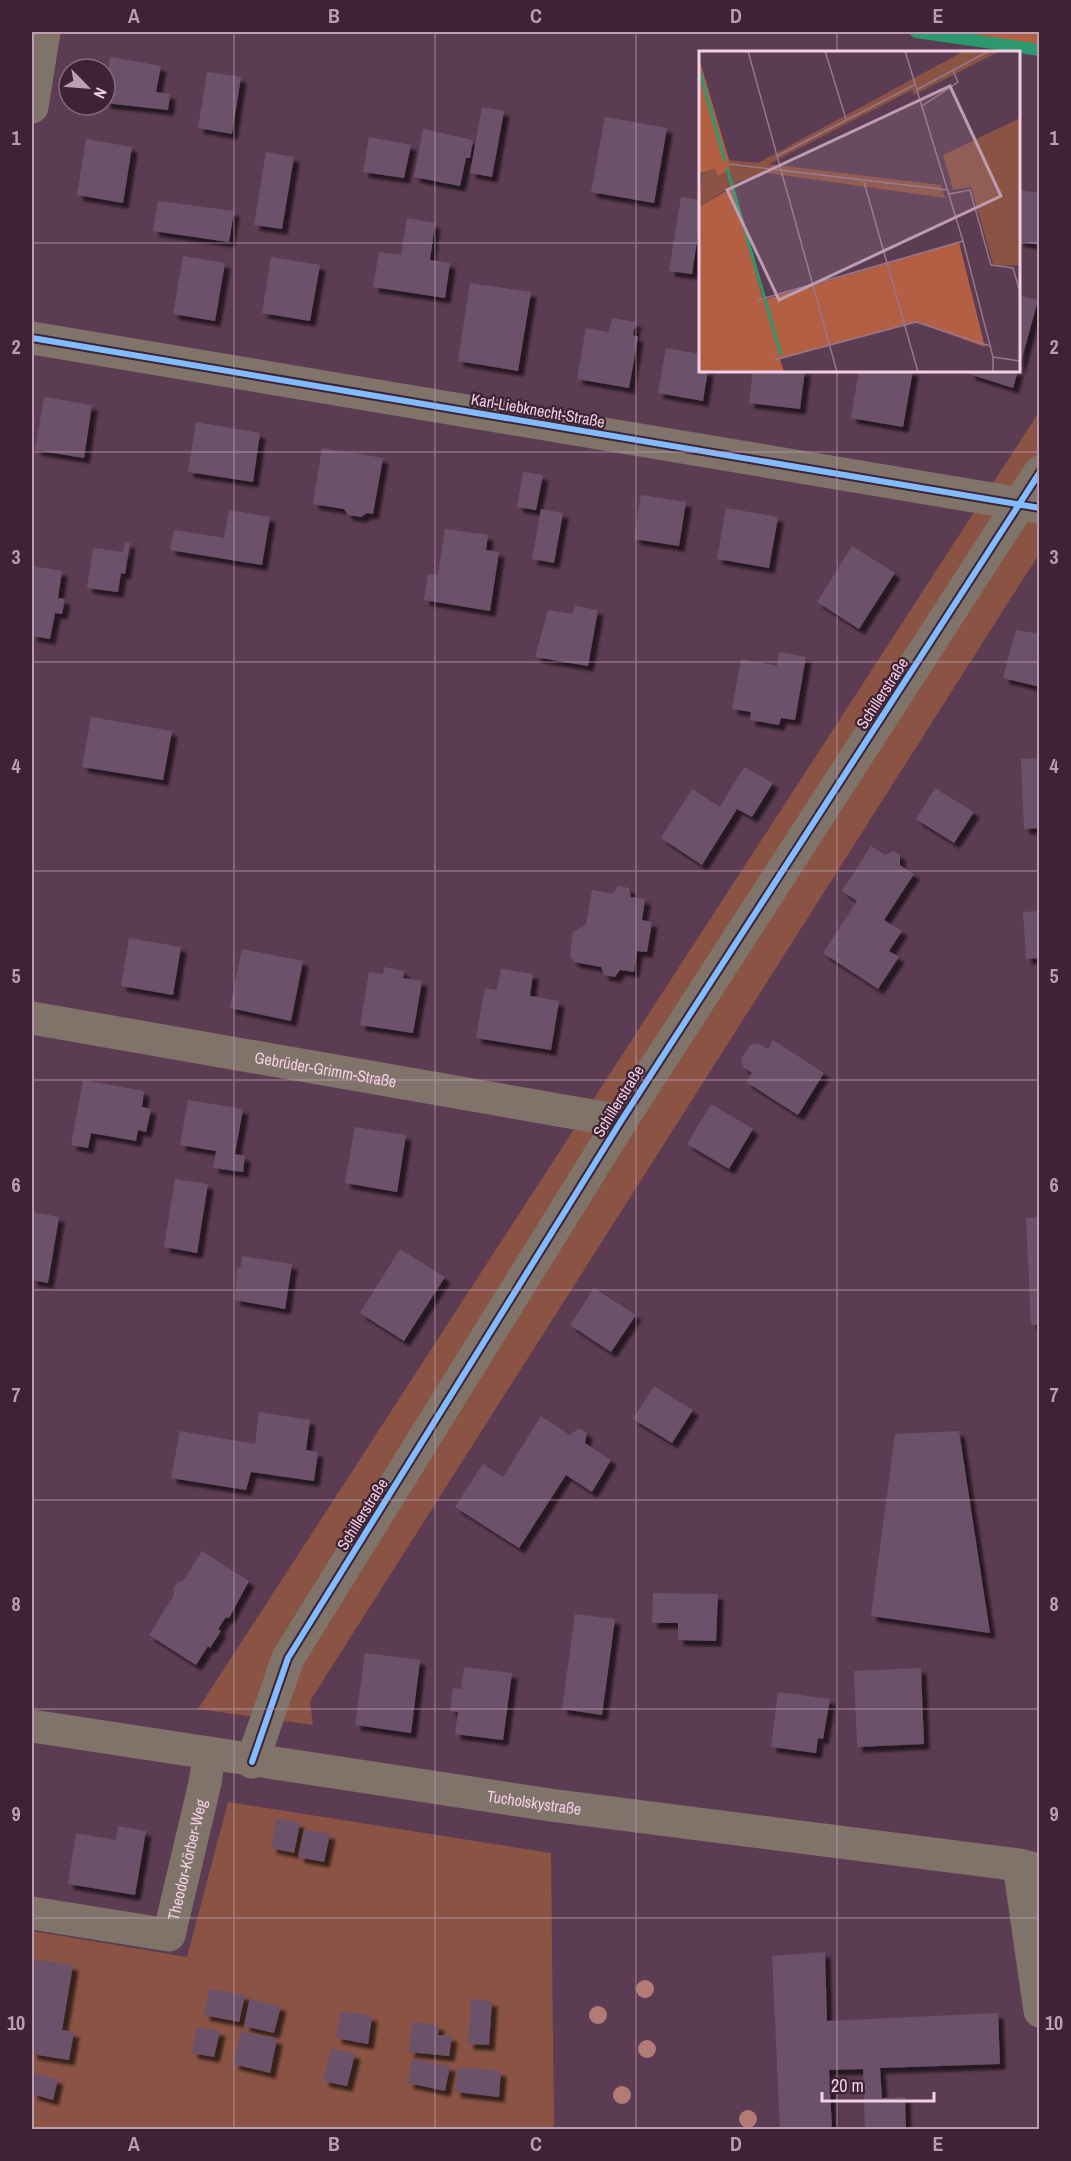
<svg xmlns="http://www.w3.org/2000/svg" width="1071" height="2161" viewBox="0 0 1071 2161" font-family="'Archivo Narrow',sans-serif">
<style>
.green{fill:#8a5343}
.forest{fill:#b35f43}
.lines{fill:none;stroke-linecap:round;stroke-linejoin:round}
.stream{stroke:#2c986e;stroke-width:12}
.building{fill:#6c516a;filter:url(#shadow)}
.minor{stroke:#7f736a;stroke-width:33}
.cycleway-casing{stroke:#3e2334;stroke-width:10}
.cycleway{stroke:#80bcff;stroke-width:6}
.tree{fill:#b27b76}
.grid{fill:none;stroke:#be9cb2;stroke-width:1.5;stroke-opacity:0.55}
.labels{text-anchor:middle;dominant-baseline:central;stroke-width:4.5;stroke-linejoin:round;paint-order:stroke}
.street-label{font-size:16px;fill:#f3cfe5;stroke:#3e2334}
.inset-river{fill:none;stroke:#2c986e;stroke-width:3}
.inset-road{fill:none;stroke:#98778d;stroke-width:1.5}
.view{fill:#be9cb2;fill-opacity:0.15;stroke:#be9cb2;stroke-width:3}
.inset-edge{fill:none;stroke:#f3cfe5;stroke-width:3}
.neatline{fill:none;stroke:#be9cb2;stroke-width:2}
.grid-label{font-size:20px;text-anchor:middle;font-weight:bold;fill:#be9cb2}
</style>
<defs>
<filter id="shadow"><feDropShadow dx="5.5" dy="5.5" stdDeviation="1.5" flood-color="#0009"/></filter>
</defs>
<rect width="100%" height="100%" fill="#5c3c52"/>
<path class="green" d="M1039,412v142l-729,1147 3,24 -115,-16z
M228,1802l323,51 3,276h-522v-198l155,26z"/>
<path class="forest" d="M939,32h100v18z"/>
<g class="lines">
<path class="stream" d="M916,32l124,18"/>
</g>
<path class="building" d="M110,57l51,9 -5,26 14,2 -2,16 -63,-7v-33l3,1z
M207,72l34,5 -9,57 -34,-6z
M482,107l22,4 -12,66 -22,-4z
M605,117l62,11 -13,75 -63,-11z
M423,129l50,11 -3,18h-4l-6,28 -46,-9z
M369,137l42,8 -7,33 -41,-6z
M86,139l46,8 -9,56 -46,-8z
M266,152l28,5 -12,72 -28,-4z
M1018,190l22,3v52l-22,-4z
M681,197l19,3v21l-8,53 -23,-3z
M158,201l76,10 -5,31 -76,-11z
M407,218l28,5 -5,37 20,3 -5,35 -72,-11 6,-35 22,3z
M183,256l42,7 -10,58 -42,-7z
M271,257l49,8 -10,56 -48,-8z
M470,283l61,9 -13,79 -60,-10z
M1018,295l20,5 -19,69 -1,-1z
M612,318l24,4 -3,13 5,2 -9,51 -52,-9 9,-51 23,4z
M666,348l34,6v16h8l-5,31 -45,-8z
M753,370h52l-5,39 -51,-6z
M859,370h54l-10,57 -52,-9z
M970,370h48l-5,18 -44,-14z
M44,397l48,8 -8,53 -49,-8z
M196,422l64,11 -7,49 -65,-10z
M322,448l61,10 -10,56 -6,-1 -6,4 -13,-2 -4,-6 -31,-5z
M523,472l20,3 -7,35 -19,-3z
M641,495l45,7 -7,44 -45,-7z
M726,508l52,9 -9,51 -52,-9z
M541,509l22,4 -9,50 -22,-4z
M229,510l41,7 -8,48 -92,-15 4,-20 50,8z
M445,529l43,6 -2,15 13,2 -9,59 -66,-11 4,-26 10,1z
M125,542l5,1 -5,31 -4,-1 -3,19 -31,-4 6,-40 30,4z
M852,546l43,27 -36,56 -42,-27z
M32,566l30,5 -4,27 7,1 -3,15 -7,-1 -5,26 -18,-3z
M575,606l23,4 -10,56 -53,-9 13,-47 25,4z
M1016,630l24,4v53l-37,-9z
M779,652l27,5 -11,63 -14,-2 -2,7 -29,-5 1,-8 -19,-3 9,-50 36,7z
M91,717l81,14 -9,49 -81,-13z
M1040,758v70l-16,1 -3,-70z
M744,767l29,16 -21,34 -15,-8 -35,56 -41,-27 31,-49 28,18z
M935,788l39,24 -20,31 -38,-24z
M871,846l14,9 8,-4 7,4v10l14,9 -30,46 18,11 -13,20 10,6 -21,32 -55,-36 34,-52 -15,-10z
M618,886l11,2 2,9 14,2 -3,21 10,2 -5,30 -10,-1 -3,21 -14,-2 -5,7 -11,-2 -3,-8 -27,-5 -4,-6 3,-24 13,-8 6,-34 21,4z
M1040,911v47l-14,1 -3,-47z
M129,938l52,9 -8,48 -52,-9z
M242,949l61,12 -12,60 -61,-13z
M384,967l20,4 -1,7 19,3 -9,52 -53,-8 9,-53 14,2z
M501,969l32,5 -3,22 29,5 -8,49 -75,-12 9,-50 12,2z
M773,1040l51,33 -26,42 -52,-33 6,-9 -9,-6 -2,-8 9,-14 8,-2 10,6z
M83,1080l61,11 -2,16 9,2 -5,23 -8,-2 -2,11 -45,-8 -3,15 -17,-3z
M188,1100l55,9 -8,45 10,2 -2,16 -30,-4 3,-17 -36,-6z
M711,1104l42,25 -24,40 -42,-25z
M355,1127l51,8 -9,57 -52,-9z
M175,1179l33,5 -11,69 -33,-6z
M32,1212l27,5 -11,66 -16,-3z
M1040,1217v108h-9l-5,-107z
M400,1249l45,28 -41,64 -44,-28z
M242,1256l50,8 -7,45 -50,-9 2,-31 4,-2z
M594,1288l42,27 -25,37 -41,-27z
M654,1386l39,24 -21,33 -39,-24z
M259,1412l51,8 -4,30 12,2 -4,29 -63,-9 -5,18 -75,-12 9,-47 75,13z
M541,1416l29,19 9,-7 8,5 -2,10 26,17 -19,32 -26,-17 -47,73 -64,-41 28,-43 20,13z
M959,1431l31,202 -119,-17 24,-182z
M202,1551l47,30 -20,37 -3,-1 -8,12 3,2 -11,17 -2,-2 -12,19 -47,-30 25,-40 -1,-6 5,-7 5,-1z
M653,1593l65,1 -2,47 -38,-1v-17h-26z
M575,1614l40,5 -13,96 -40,-6z
M365,1653l55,7 -9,73 -56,-8z
M464,1667l48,6 -9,67 -48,-6 3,-22 -8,-1 3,-23 8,1z
M921,1668l3,76 -67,3 -3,-76z
M778,1692l52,7 -7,40 -5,-1 -2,15 -45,-6z
M277,1818l23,5 -6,30 -23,-5z
M118,1826l28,5 -11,64 -67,-11 8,-51 40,7z
M304,1829l26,5 -6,28 -26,-5z
M825,1952l2,69 171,-8 2,51 -120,4 2,30 23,-1 1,33h-41l-2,-61 -34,1 3,60h-52l-8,-174z
M32,1959l41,6 -11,65 12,2 -5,28 -37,-6z
M209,1989l36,6 -6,27 -35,-7z
M250,1999l31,7 -7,27 -30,-7z
M471,1999l21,2 -3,44 -21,-1z
M341,2011l31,5 -4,28 -32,-6z
M412,2022l27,3 -1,10 14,1 -3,20 -40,-4z
M197,2027l23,4 -6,26 -22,-4z
M241,2031l36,8 -7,34 -37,-9z
M331,2048l24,6 -8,32 -24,-5z
M412,2059l38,7 -5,25 -37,-8z
M458,2067l43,4 -2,26 -44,-5z
M32,2073l26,6 -5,21 -21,-6z"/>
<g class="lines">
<g class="minor">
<path d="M32,107l12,-75"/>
<path d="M32,338l1007,169"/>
<path id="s1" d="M32,1018l589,103"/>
<path id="s2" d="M32,1726l518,79 469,60 21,5"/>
<path d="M252,1762l36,-104 333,-537 419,-649"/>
<path d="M1019,1865l21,146"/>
<path id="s3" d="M32,1913l137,22 36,-152 4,-28"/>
</g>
<defs>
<path id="cycleway" d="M32,338l1008,170
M252,1762l36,-104 333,-537 419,-649"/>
</defs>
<use href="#cycleway" class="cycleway-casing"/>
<use href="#cycleway" class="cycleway"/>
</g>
<g class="tree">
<circle cx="645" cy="1989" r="9"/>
<circle cx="598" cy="2015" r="9"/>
<circle cx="647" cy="2049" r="9"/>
<circle cx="622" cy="2095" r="9"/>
<circle cx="748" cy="2119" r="9"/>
</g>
<path class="grid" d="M234,32v2098M435,32v2098M636,32v2098M837,32v20M32,243h668M1018,243h22M837,370v1760M32,452h1008M32,662h1008M32,871h1008M32,1080h1008M32,1290h1008M32,1500h1008M32,1709h1008M32,1918h1008"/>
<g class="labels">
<g class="street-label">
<text transform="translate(538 410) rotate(10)">Karl-Liebknecht-Straße</text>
<text transform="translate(882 693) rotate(-57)">Schillerstraße</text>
<text stroke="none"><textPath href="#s1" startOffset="298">Gebrüder-Grimm-Straße</textPath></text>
<text transform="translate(618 1101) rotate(-58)">Schillerstraße</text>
<text transform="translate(362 1514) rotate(-58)">Schillerstraße</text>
<text stroke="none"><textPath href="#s2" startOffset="508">Tucholskystraße</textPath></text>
<text stroke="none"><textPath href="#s3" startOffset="216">Theodor-Körber-Weg</textPath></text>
</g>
</g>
<g transform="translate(699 51)">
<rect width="321" height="321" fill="#5c3c52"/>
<path d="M265,0h36l-86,44 -2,-5 -143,74 172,21 4,13 -178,-25 -27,8 -41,26 3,-36 13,-2 3,7 12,-6 -1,-10 29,3zM321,67v147l-23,1 -4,-2 -22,-77 -18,3 -10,-35z" fill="#8a5343"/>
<path d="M0,7l30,102 1,10 -12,6 -3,-7 -16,4zM34,136l30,113 196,-58 26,105 -69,-25 -136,37 4,13h-85v-165z" fill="#b35f43"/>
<path class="inset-river" d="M0,18l26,92M28,117l54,187"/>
<path class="inset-road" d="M49,0l89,321M126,0l21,68M206,0l58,190 30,116v15M219,38l71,-38M223,55l36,-24 -5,-11M78,105l139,-72M30,113l219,26M165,131l54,190M250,143l21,-4 21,75 22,3 7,24M59,249l205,-59M294,306l27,4M75,309l142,-38 74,24"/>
<path class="view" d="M251,35l51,110 -222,104 -52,-110z"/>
<rect width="321" height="321" class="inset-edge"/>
</g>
<rect width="1071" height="2161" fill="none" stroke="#3e2334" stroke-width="66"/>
<g transform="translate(87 87) rotate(115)"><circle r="28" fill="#3e2334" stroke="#86687b" stroke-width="1.5"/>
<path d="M0-4.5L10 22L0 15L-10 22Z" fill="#be9cb2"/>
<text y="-9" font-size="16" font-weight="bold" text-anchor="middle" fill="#f3cfe5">N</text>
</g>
<path d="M822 2092v9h112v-9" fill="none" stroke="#f3cfe5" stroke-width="3"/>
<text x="831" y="2092" font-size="18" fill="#f3cfe5" stroke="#3e2334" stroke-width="4.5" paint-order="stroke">20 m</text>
<rect x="33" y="33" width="1005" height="2095" class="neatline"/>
<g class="grid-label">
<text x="134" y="23">A</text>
<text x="334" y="23">B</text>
<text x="536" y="23">C</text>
<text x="736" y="23">D</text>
<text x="938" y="23">E</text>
<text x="16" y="145">1</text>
<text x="1054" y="145">1</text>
<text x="16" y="354">2</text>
<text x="1054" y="354">2</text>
<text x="16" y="564">3</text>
<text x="1054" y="564">3</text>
<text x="16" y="773">4</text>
<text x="1054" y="773">4</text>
<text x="16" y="983">5</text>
<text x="1054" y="983">5</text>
<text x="16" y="1192">6</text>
<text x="1054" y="1192">6</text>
<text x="16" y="1402">7</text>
<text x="1054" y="1402">7</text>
<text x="16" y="1611">8</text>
<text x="1054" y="1611">8</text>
<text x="16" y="1821">9</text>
<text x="1054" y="1821">9</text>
<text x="16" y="2030">10</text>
<text x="1054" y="2030">10</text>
<text x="134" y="2151">A</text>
<text x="334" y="2151">B</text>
<text x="536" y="2151">C</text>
<text x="736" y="2151">D</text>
<text x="938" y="2151">E</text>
</g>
</svg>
